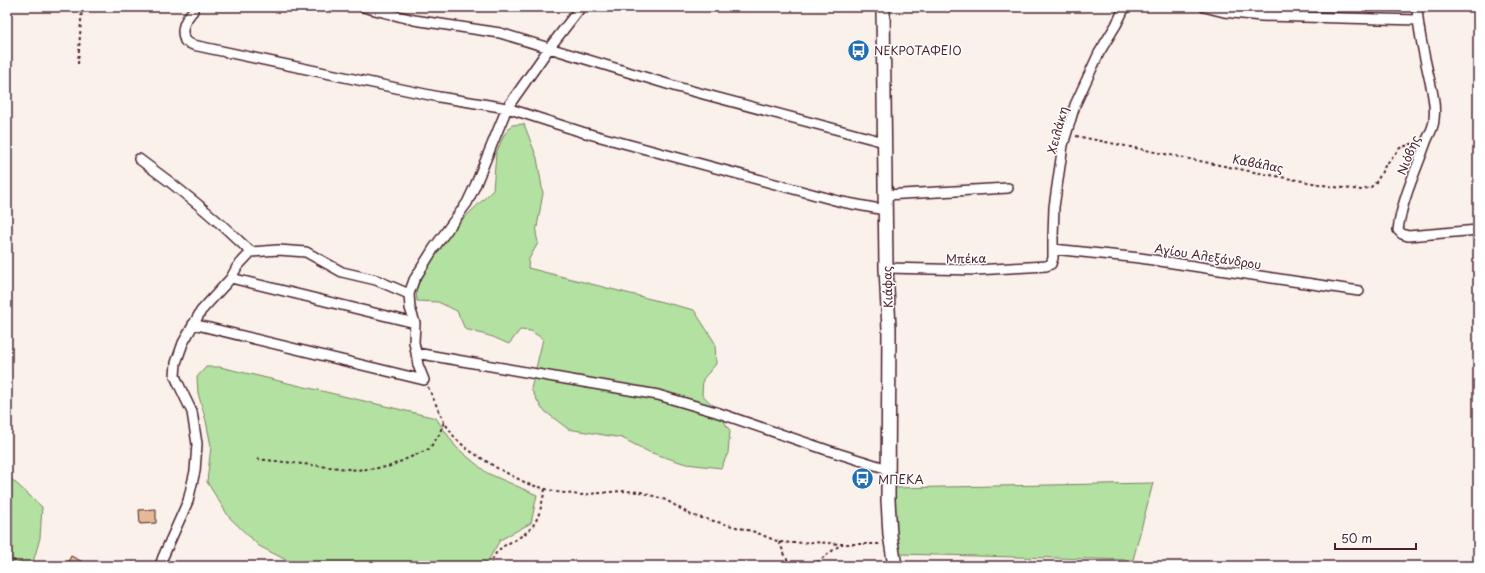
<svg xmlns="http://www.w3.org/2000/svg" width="1485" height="573" viewBox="0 0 1485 573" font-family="'Playpen Sans',sans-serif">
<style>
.green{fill:#b2e1a1;stroke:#7e8066}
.building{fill:#e6b996;stroke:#4a1f2b}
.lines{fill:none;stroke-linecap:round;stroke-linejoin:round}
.street-casing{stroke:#4a1f2b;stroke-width:12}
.secondary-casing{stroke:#4a1f2b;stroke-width:16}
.path{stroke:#4a1f2b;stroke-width:2;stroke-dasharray:3 3;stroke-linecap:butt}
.street{stroke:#fff;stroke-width:9}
.secondary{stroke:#fff;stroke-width:13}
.labels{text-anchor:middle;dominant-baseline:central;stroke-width:3;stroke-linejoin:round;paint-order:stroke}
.poi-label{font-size:12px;fill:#4a1f2b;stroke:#fff;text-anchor:start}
.street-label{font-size:12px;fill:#4a1f2b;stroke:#fff}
</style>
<rect width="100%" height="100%" fill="#faf1ea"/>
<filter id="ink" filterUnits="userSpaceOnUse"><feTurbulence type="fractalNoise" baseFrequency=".025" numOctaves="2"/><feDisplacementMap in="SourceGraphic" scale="8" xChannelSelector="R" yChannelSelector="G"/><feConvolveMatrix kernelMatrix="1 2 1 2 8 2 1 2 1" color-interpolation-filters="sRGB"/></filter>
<g filter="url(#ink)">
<path class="green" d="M524,124l13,34 6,35 -7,40 2,10 -9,16 -1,9 166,42 21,33 1,21 -13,15 -1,16 13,12 15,24 -2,22 -7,15 -35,-4 -37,-12 -27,-14 -54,-9 -26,-20 -11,-20 12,-50 -12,-8 -11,-1 -11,14 -16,-7 -28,-8 -8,-18 -19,-9 -21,-1 -1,-12 11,-24 27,-37 39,-38 3,-37 8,-18 8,-10z
M206,367h14l216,51 20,29 31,26 50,22 -6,28 -31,17 -15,26h-195l-2,-5 -29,-15 -30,-29 -22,-35 4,-36 -5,-25 -8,-28 -1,-16z
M7,475l35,32 -2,31 -8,28h-25z
M1153,483l-20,77 -235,-6 -5,-66z"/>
<path class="building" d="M156,509v14l-16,1 -1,-14z
M71,556l20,10h-25z"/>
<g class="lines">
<defs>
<path id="street" d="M363,7l51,13 86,13 177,54 207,55
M1204,7l20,5 37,4 157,4
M1417,7c1,24 7,47 12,70 3,13 7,28 5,42 0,9 -5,15 -8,23 -10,29 -24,57 -28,88l4,4 6,2 70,-6
M193,11c-8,9 -13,18 -8,30l8,4 246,52 68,11 75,24 93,25 167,45 43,8
M139,159c39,28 77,59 112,93l27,-2 28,2 36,20 34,8 33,14
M885,195l123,-7
M1053,249l87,9 219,33
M886,268l90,2 70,-4 5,-2 2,-6v-21l1,-30 9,-62 12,-40 24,-52 17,-28 9,-18
M231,278l184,45 -1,19 2,11
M415,323l-5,-15 -1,-14 5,-14 20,-32 33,-45 8,-17 32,-78 43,-61 31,-40
M193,324l231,56 -6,-15 -2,-12 242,42 58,17 111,38 61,19
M160,566l3,-9 25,-56 7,-30 2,-27 -5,-32 -13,-27 -4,-9 1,-13 7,-20 18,-32 30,-33 6,-11 14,-15"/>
<path id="secondary" d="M883,7l3,261 3,61 -1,171 2,35 5,31"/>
</defs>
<use href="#street" class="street-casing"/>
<use href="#secondary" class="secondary-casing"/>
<path class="path" d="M78,64l4,-57
M1076,136l173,35 85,16 28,3 9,-3 6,-6 8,-15 15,-18 17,-6
M428,387l16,35 11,16 12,11 30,19 31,16 29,8 23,3 41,-4 20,1 25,8 25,15 64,17 24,10 15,1 20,-1 27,2h39
M257,459l100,11 31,-3 41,-18 10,-14 5,-13
M779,542l11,24
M7,558l9,3 5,5
M491,566c3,-23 25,-22 39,-37 10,-10 12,-27 15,-40
M812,566l28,-21"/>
<use href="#street" class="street"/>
<use href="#secondary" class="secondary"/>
</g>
</g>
<defs>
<symbol id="bus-disc" viewBox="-11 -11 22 22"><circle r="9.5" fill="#1f6fb2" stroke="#fff"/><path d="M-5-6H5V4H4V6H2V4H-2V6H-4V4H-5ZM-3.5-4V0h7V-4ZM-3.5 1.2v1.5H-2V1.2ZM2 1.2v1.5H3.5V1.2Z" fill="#fff"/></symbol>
</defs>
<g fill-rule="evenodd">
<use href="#bus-disc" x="846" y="38" width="25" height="25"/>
<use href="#bus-disc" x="850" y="466" width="25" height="25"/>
</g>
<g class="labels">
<g class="poi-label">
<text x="874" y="50">ΝΕΚΡΟΤΑΦΕΙΟ</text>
<text x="878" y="479">ΜΠΕΚΑ</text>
</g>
<g class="street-label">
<text transform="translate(1057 130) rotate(-75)">Χειλάκη</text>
<text transform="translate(1408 155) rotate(-68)">Νιόβης</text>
<text transform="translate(1258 163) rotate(11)">Καβάλας</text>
<text transform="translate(1208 256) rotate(9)">Αγίου Αλεξάνδρου</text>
<text transform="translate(966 258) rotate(-1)">Μπέκα</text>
<text transform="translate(887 287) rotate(-92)">Κιάφας</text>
</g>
</g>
<rect width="1485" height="573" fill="none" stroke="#fff" stroke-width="24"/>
<rect x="12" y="12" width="1461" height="549" fill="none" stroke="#4a1f2b" stroke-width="1.5" filter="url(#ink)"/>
<path d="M1335 543v6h81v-6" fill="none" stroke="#4a1f2b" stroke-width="2"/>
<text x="1341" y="543" font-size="12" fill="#4a1f2b" stroke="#ffffff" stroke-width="3" paint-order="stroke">50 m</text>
</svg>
